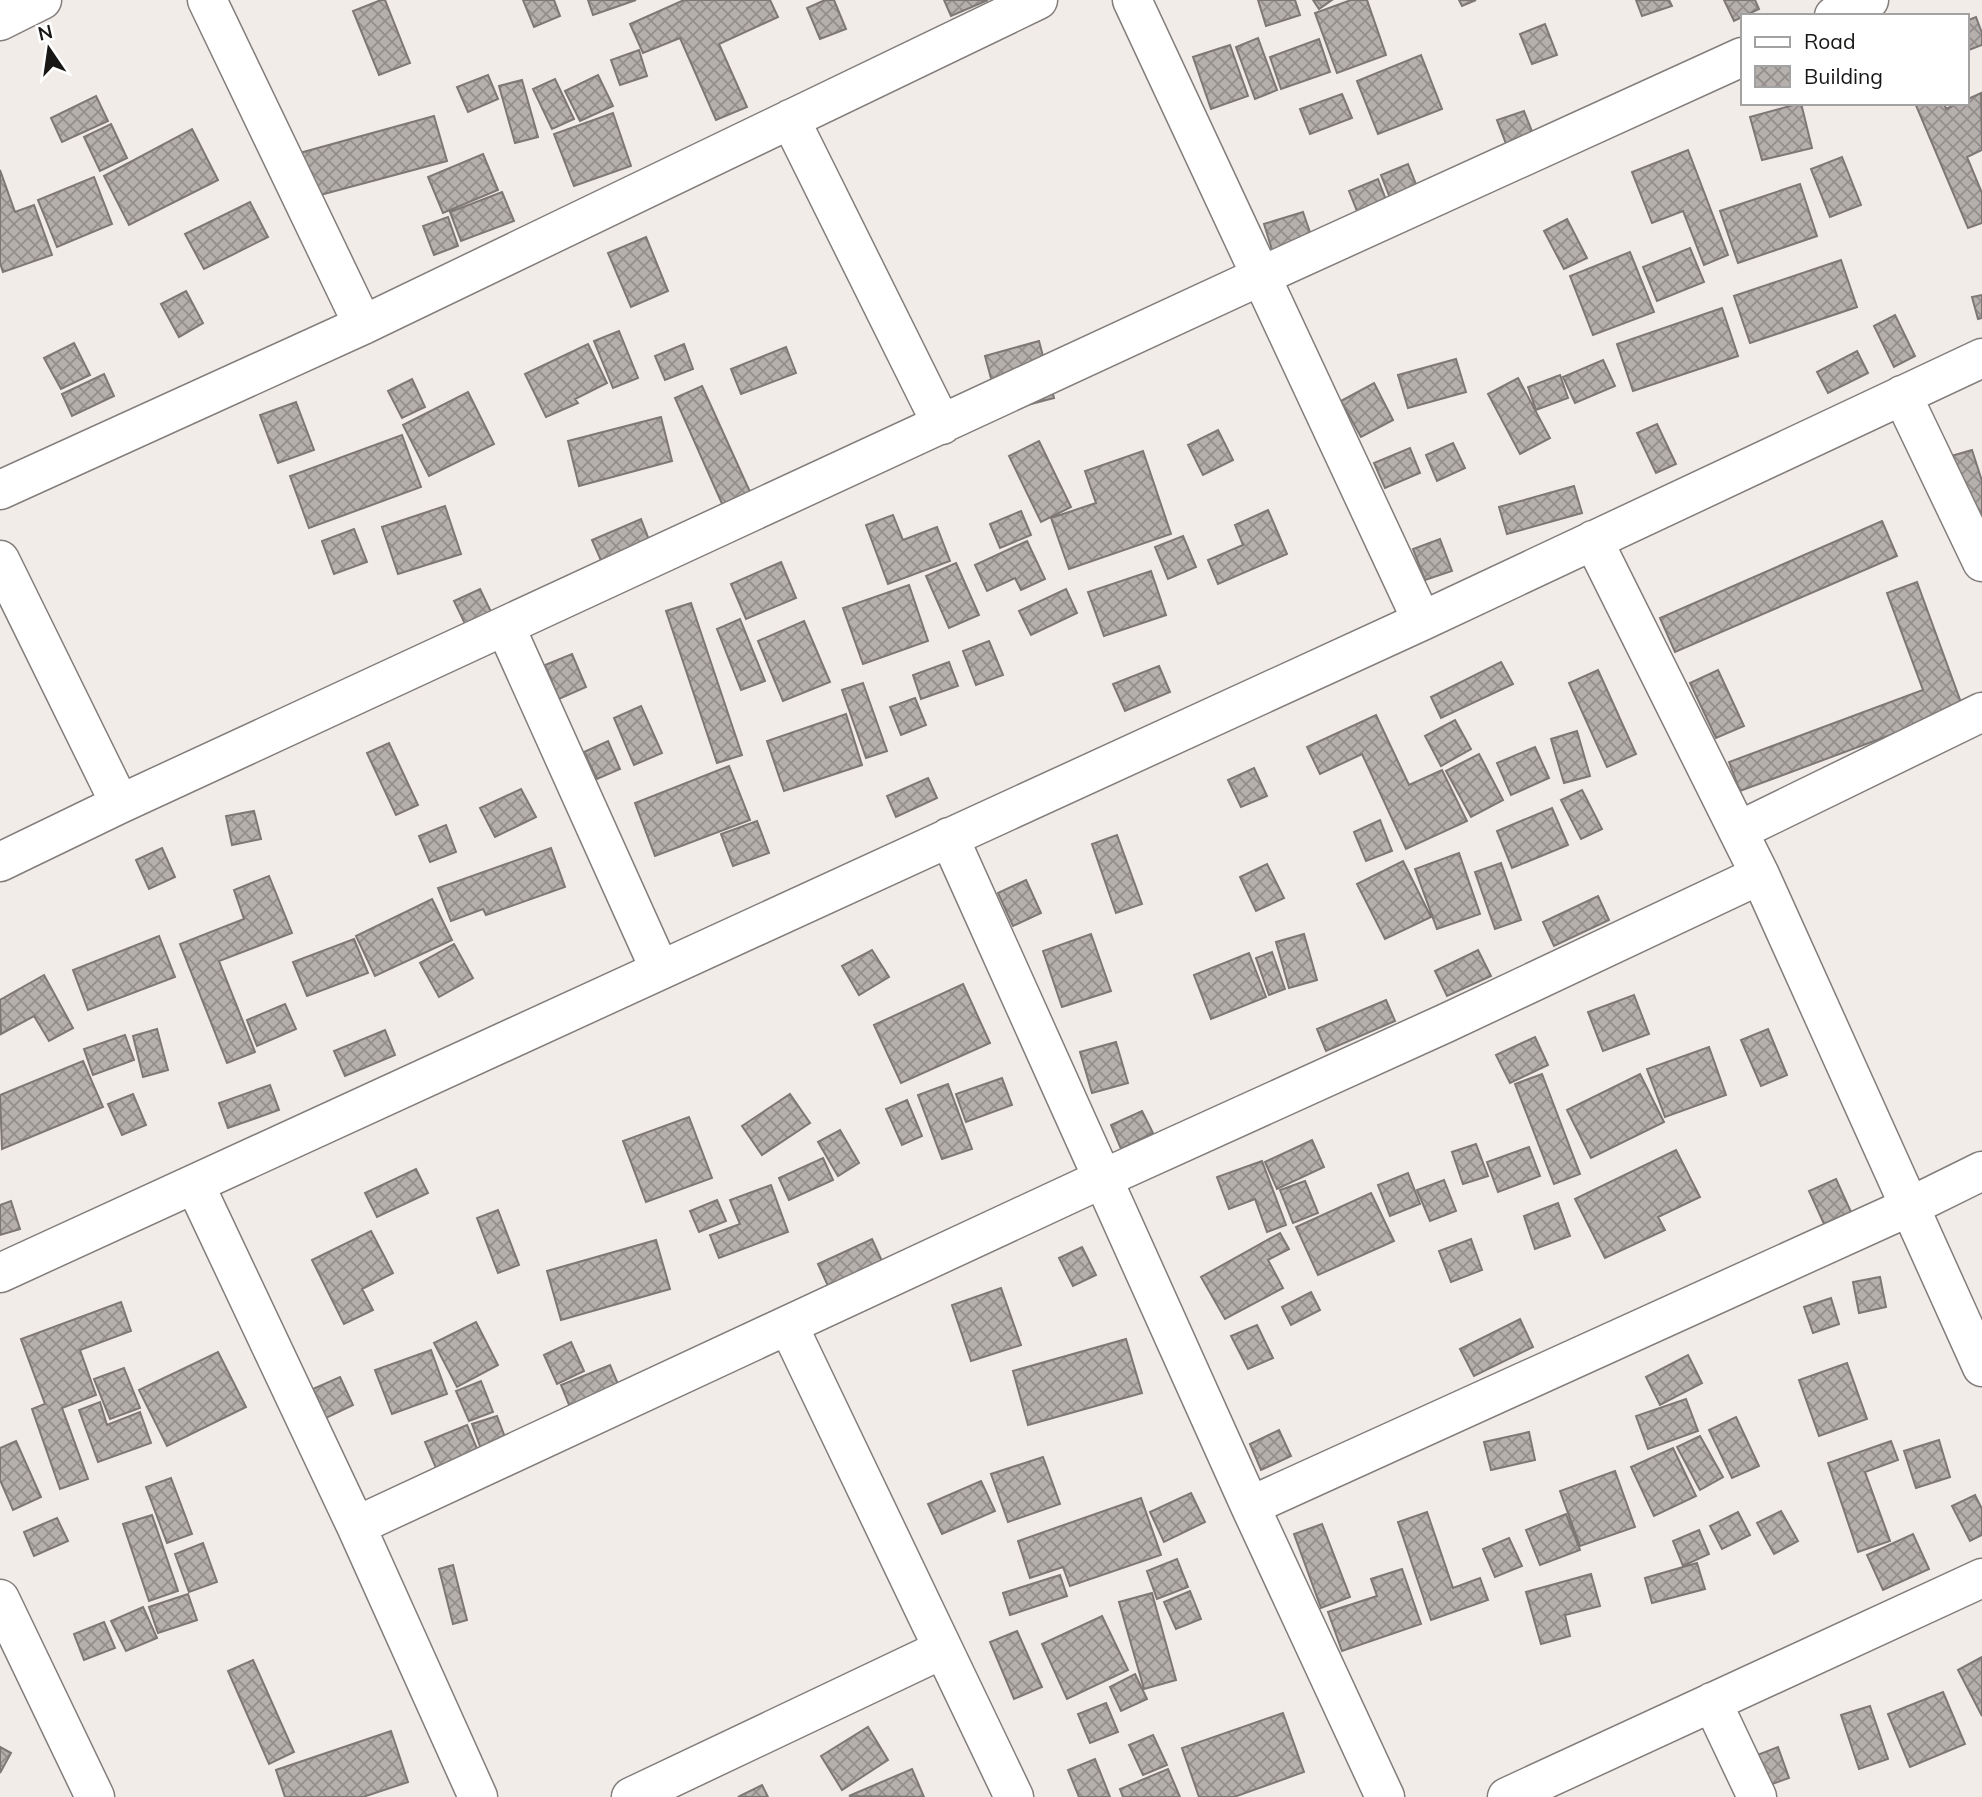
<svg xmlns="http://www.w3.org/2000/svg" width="1982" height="1797" viewBox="0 0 1982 1797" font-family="Mulish,sans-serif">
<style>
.building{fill:url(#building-cross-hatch);stroke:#7d7775;stroke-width:2}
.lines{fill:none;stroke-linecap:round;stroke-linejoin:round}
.minor-casing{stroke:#837d7b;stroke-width:41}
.minor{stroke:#fff;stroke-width:38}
</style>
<defs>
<pattern id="building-cross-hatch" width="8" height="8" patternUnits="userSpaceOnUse" patternTransform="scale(1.75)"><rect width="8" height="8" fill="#b6b0ad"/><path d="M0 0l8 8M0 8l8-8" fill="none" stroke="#938e8c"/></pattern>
</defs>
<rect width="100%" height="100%" fill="#f2ece9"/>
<path class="building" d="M381,0h4l25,63 -31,12 -26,-64z
M523,0h31l6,16 -26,11z
M588,0h48l-43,15z
M684,0h86l8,17 -59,27 28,63 -31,13 -36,-82 -37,15 -13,-29z
M825,0h9l12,29 -26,10 -13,-31z
M944,0h44l-37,16z
M1258,0h37l5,15 -34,11z
M1313,0h19l-13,9z
M1351,0h16l19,55 -49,18 -22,-60z
M1459,0h17l-14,6z
M1636,0h33l3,6 -30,10z
M1724,0h31l4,9 -25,12z
M1976,17l6,16v12l-16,6v-30z
M1545,24l12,31 -25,9 -12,-30z
M1258,38l19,52 -22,9 -19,-52z
M1319,39l11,33 -49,17 -11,-32z
M1230,45l18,51 -37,13 -18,-52z
M639,50l8,26 -27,9 -9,-25z
M1421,55l21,54 -64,25 -21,-53z
M488,75l10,24 -30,13 -11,-25z
M598,75l15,31 -33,15 -15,-30z
M555,79l19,40 -22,10 -19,-40z
M522,80l16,57 -23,6 -16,-57z
M1981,93l1,57 -15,7 15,36v30l-14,5 -53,-125h29l2,6 12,-6h8v-3z
M1342,94l10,24 -42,16 -10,-25z
M96,96l12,25 -46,21 -11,-24z
M1801,103l11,45 -50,12 -12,-43z
M1524,111l11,28 -27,10 -11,-29z
M613,113l18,53 -57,20 -20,-52z
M434,116l13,45 -138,37 -13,-44z
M111,124l16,34 -27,13 -16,-34z
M192,129l26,51 -89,45 -25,-49z
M1688,150l40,105 -24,10 -21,-54 -31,12 -20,-51z
M483,154l15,36 -55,23 -15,-36z
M1842,157l19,48 -31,12 -19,-48z
M1408,164l11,28 -27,11 -11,-28z
M0,170l15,42 19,-7 18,50 -49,17 -3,-9z
M94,177l18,47 -55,23 -19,-47z
M1378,179l10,26 -29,11 -10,-25z
M1800,184l17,52 -79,27 -18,-52z
M502,192l12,29 -53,20 -11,-29z
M250,202l18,35 -64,32 -19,-35z
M1303,212l10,29 -40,12 -9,-29z
M448,217l10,29 -24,9 -11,-29z
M1567,219l20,39 -23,11 -20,-38z
M646,237l22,54 -37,16 -23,-54z
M1690,248l14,34 -47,19 -14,-34z
M1630,252l24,60 -61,23 -23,-59z
M1841,260l16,47 -107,36 -16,-47z
M186,291l17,32 -24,14 -18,-33z
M1982,295v23l-4,1 -6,-22z
M1722,308l16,48 -105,35 -16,-47z
M1895,315l20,41 -21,11 -20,-41z
M619,331l19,47 -25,10 -19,-47z
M1039,341l15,57 -54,14 -15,-56z
M74,343l16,32 -29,14 -17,-31z
M588,344l19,39 -32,16 3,4 -32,14 -21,-43z
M684,344l9,25 -28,11 -10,-24z
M786,347l10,26 -55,21 -10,-25z
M1857,351l11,22 -40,20 -11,-21z
M1456,359l10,33 -58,16 -10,-33z
M1603,360l12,26 -40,17 -12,-26z
M104,374l10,22 -42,20 -10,-22z
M1560,375l8,23 -32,12 -8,-23z
M1518,378l32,60 -30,16 -32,-60z
M412,379l13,28 -23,11 -14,-27z
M1374,383l19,37 -32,17 -20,-36z
M702,386l49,108 -28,12 -48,-108z
M468,392l26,52 -65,32 -26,-51z
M296,402l18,48 -36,13 -18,-48z
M661,417l11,44 -93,25 -11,-45z
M1657,424l19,40 -20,9 -19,-40z
M1218,430l15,30 -30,15 -15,-30z
M402,435l19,52 -112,41 -19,-52z
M1039,441l32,66 -30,15 -32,-66z
M1453,443l12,25 -28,13 -11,-26z
M1410,448l10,25 -35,15 -11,-25z
M1972,450l10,31v78l-34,-102z
M1143,451l28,83 -102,35 -18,-51 45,-15 -11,-32z
M1574,486l8,27 -75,21 -8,-27z
M445,506l16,48 -63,20 -16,-47z
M1268,510l19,44 -69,30 -10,-24 35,-15 -8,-20z
M1021,511l10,24 -31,13 -10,-24z
M893,515l10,25 34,-13 13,34 -62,23 -22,-59z
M641,519l10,26 -48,20 -11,-25z
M1882,521l15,35 -222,96 -15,-34z
M354,529l13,33 -33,12 -12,-33z
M1183,536l13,31 -28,12 -13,-32z
M1440,539l12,32 -27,9 -12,-31z
M1027,541l18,38 -24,11 -6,-12 -28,13 -12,-26z
M781,562l15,36 -50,21 -15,-35z
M956,563l23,52 -30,13 -23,-52z
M1151,571l15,44 -62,21 -16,-44z
M1917,582l46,126 -223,83 -11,-29 194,-72 -36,-97z
M909,585l19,56 -65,23 -20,-56z
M480,589l14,29 -26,12 -14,-29z
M1066,589l11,24 -46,22 -12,-24z
M691,603l51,152 -25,8 -51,-152z
M740,619l25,62 -24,9 -24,-61z
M804,621l26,61 -47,19 -25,-60z
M989,641l14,34 -27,10 -13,-34z
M572,654l14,33 -27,12 -14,-34z
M949,662l9,24 -37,13 -8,-24z
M1501,662l12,22 -72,34 -10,-21z
M1159,666l11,26 -45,19 -12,-27z
M1598,670l38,84 -29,13 -38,-84z
M1718,670l26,56 -28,12 -26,-55z
M863,683l24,68 -21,7 -24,-68z
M915,698l11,27 -25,10 -11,-28z
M641,706l21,47 -28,12 -20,-47z
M846,714l16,51 -78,26 -17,-50z
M1376,715l33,70 33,-15 25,51 -61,28 -44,-95 -42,20 -13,-27z
M1455,720l16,29 -30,17 -16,-30z
M1577,731l13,45 -26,7 -13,-44z
M608,741l12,28 -23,10 -13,-27z
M389,743l29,62 -22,10 -29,-62z
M1535,747l14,31 -38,17 -14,-32z
M1479,754l24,46 -32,17 -25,-46z
M729,766l21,54 -95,36 -20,-53z
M1254,768l13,28 -26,11 -13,-27z
M928,778l9,20 -41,19 -9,-21z
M521,789l15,28 -41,20 -15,-29z
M1582,790l20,39 -21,10 -20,-39z
M1552,808l16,37 -56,23 -15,-37z
M254,811l7,28 -29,6 -6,-29z
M1380,820l12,31 -26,10 -12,-29z
M757,821l12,32 -36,13 -12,-32z
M446,825l10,27 -26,10 -11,-26z
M1117,835l25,69 -26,9 -24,-69z
M162,848l13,29 -26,12 -13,-29z
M551,848l14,39 -79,28 -3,-6 -32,12 -13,-33z
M1459,853l21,61 -43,15 -22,-60z
M1403,861l28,56 -46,22 -28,-55z
M1501,863l20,57 -26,9 -20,-57z
M1267,864l17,34 -28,13 -16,-34z
M269,876l23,57 -73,28 36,91 -28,11 -47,-119 64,-25 -10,-29z
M1026,880l15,33 -28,13 -15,-33z
M1598,896l11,24 -55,26 -11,-24z
M432,899l20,41 -77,36 -19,-40z
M1091,934l20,57 -49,16 -19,-56z
M1304,934l13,46 -28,8 -13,-46z
M159,936l16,41 -87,33 -15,-40z
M354,939l14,34 -61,23 -14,-34z
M454,944l19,34 -34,19 -19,-34z
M872,950l17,27 -30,18 -17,-29z
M1478,950l13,26 -44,20 -12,-25z
M1272,952l13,37 -16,6 -13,-37z
M1249,953l17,44 -55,22 -17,-44z
M44,975l29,53 -24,13 -15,-25 -33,18 -1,-34z
M963,984l27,59 -89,40 -27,-58z
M1634,995l15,39 -46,17 -15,-39z
M1386,1000l9,21 -69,30 -9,-22z
M285,1004l11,25 -39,17 -10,-26z
M157,1029l11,41 -25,7 -10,-41z
M1768,1029l19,46 -26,11 -20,-46z
M385,1030l10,25 -50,21 -11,-25z
M125,1035l9,25 -41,15 -9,-26z
M1535,1037l13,28 -38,18 -14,-28z
M1116,1042l12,41 -36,10 -12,-41z
M1709,1047l17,48 -61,22 -18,-48z
M83,1061l20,46 -101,42 -2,-54z
M1542,1074l38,100 -26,10 -39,-100z
M1640,1074l24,48 -73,36 -24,-48z
M1002,1078l10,27 -46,17 -10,-28z
M948,1084l24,65 -30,10 -24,-64z
M270,1085l9,25 -51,18 -9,-25z
M133,1094l13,31 -24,10 -14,-31z
M790,1094l20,29 -48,32 -20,-29z
M907,1100l15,36 -20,9 -16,-36z
M1142,1111l11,22 -32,16 -10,-24z
M689,1117l23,61 -66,24 -23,-61z
M840,1130l19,33 -21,13 -20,-34z
M1312,1140l12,27 -47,22 -12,-27z
M1476,1144l12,32 -25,8 -11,-32z
M1529,1147l11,29 -42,16 -11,-30z
M1676,1150l24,47 -42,20 7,13 -60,28 -30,-59z
M823,1158l10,22 -44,20 -10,-22z
M1262,1161l24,64 -19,7 -12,-33 -26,10 -12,-32z
M416,1169l12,24 -51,24 -12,-24z
M1408,1173l12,31 -30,12 -12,-31z
M1836,1179l15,33 -27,12 -15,-33z
M1444,1180l12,31 -26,10 -13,-31z
M1305,1181l13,32 -25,10 -13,-33z
M771,1185l17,47 -69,26 -9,-23 30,-11 -10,-24z
M1371,1193l23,48 -76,34 -22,-48z
M717,1200l9,21 -27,11 -9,-21z
M11,1201l9,28 -20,6v-30z
M1558,1203l12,33 -35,13 -11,-33z
M498,1210l21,55 -21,8 -21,-55z
M371,1231l22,42 -31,16 11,21 -29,14 -32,-64z
M1280,1233l9,16 -21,11 15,28 -58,31 -24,-42z
M872,1239l10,22 -54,25 -10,-22z
M1471,1239l11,31 -31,12 -12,-31z
M656,1240l14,49 -109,31 -14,-49z
M1082,1247l14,28 -23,11 -14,-28z
M1880,1277l6,30 -27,6 -6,-31z
M1001,1288l20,57 -50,16 -19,-56z
M1311,1292l9,18 -29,15 -9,-18z
M1831,1298l8,26 -26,9 -9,-26z
M121,1302l10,29 -51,19 16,45 -34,13 26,71 -28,10 -28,-80 13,-5 -24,-65z
M1520,1319l13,28 -59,29 -14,-27z
M476,1322l22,43 -41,22 -23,-44z
M1257,1325l16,33 -25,11 -17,-33z
M1126,1339l16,54 -114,32 -15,-54z
M571,1342l13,29 -27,13 -13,-29z
M431,1350l16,44 -55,20 -17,-44z
M218,1352l28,55 -79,39 -28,-56z
M1688,1355l14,28 -42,22 -14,-28z
M1847,1363l20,56 -48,17 -20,-56z
M610,1365l15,36 -49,21 -15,-37z
M124,1368l16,40 -30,11 -16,-40z
M340,1377l13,28 -27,13 -13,-29z
M481,1381l12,31 -24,9 -13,-30z
M1686,1399l12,32 -50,18 -12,-33z
M100,1402l7,23 33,-13 11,31 -53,19 -19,-52z
M497,1416l9,24 -25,9 -9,-25z
M1736,1417l23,49 -27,12 -23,-48z
M467,1425l11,26 -42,17 -11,-26z
M1279,1430l12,26 -30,14 -11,-26z
M1529,1432l6,28 -44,10 -7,-28z
M1700,1436l23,41 -23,13 -23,-43z
M1939,1440l11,37 -34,11 -12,-37z
M16,1441l25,56 -28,13 -13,-30v-32z
M1891,1441l7,19 -33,12 25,69 -32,11 -30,-89z
M1673,1448l23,48 -42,20 -23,-49z
M1043,1457l17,47 -52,18 -17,-48z
M1615,1471l20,56 -55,19 -20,-55z
M171,1478l21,56 -25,9 -21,-56z
M981,1481l14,30 -53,23 -14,-30z
M1191,1493l14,29 -41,20 -14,-30z
M1975,1495l7,14v26l-12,6 -18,-35z
M1141,1498l20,57 -91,31 -7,-19 -33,11 -12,-37z
M1781,1511l17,30 -24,13 -17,-31z
M1427,1512l26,76 27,-10 8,22 -57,20 -33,-98z
M1738,1512l12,23 -28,14 -12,-23z
M1566,1514l14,36 -40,15 -14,-35z
M152,1515l26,76 -29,10 -26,-77z
M57,1518l11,23 -34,15 -10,-24z
M1322,1524l28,73 -29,11 -27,-74z
M1699,1530l10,24 -26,12 -10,-25z
M1913,1534l16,35 -46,21 -16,-35z
M1509,1538l13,28 -27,11 -12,-28z
M203,1543l14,39 -28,10 -14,-38z
M1177,1559l11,28 -31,12 -10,-28z
M1697,1563l8,26 -53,14 -7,-25z
M453,1565l14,55 -14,4 -14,-55z
M1402,1569l19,55 -79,27 -14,-39 49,-16 -6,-17z
M1591,1574l9,32 -35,9 5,21 -29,8 -15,-52z
M1060,1575l7,21 -57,19 -7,-22z
M1190,1591l11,28 -25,10 -12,-27z
M1152,1593l24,87 -32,9 -25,-87z
M188,1594l9,26 -39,13 -9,-26z
M143,1607l14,31 -31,13 -15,-30z
M1102,1616l26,54 -61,29 -25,-55z
M104,1622l11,26 -31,12 -10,-26z
M1017,1631l25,56 -28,12 -24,-57z
M1982,1657v59l-24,-46z
M253,1660l41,92 -25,12 -41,-93z
M1135,1674l12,25 -26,12 -11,-24z
M1943,1692l22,52 -55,23 -22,-53z
M1106,1703l12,29 -28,11 -12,-29z
M1870,1706l18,53 -29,10 -18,-54z
M1283,1713l21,59 -70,25h-35l-17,-49z
M868,1727l20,33 -46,30 -21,-34z
M391,1731l17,51 -45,15h-78l-9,-27z
M1153,1735l14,30 -24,10 -14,-30z
M0,1747l11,6 -11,20z
M1778,1747l11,31 -25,9 -12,-30z
M1095,1759l15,38h-31l-11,-27z
M912,1769l12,28 -75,-1z
M1168,1769l12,28h-57l-3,-8z
M762,1785l6,12h-30z"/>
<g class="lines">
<defs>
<path id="minor" d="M207,0l156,325
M1132,0l290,621
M1834,16l35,-16
M0,21l42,-21
M790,119l152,306
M1902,395l80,167
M0,490l363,-165 675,-325
M1593,540l167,335 222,492
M0,560l120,244
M505,626l155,344
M1738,831l244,-119
M949,837l301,669 135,291
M0,862l120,-58 1141,-528 481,-219
M195,1185l161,341 122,271
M0,1273l1422,-652 560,-263
M789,1327l225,470
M1250,1506l661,-300 71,-35
M356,1526l746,-347 344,-156 314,-148
M0,1599l95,198
M1712,1702l45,95
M631,1797l312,-148
M1507,1797l475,-219"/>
</defs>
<use href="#minor" class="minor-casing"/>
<use href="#minor" class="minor"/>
</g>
<rect x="1741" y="14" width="228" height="91" fill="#ffffff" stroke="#a3a2a2" stroke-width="2"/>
<rect x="1755" y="37" width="35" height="10" fill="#ffffff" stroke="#a3a2a2" stroke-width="2"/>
<text x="1804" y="49" font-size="21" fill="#191716">Road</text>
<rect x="1755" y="66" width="35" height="21" fill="url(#building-cross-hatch)" stroke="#a3a2a2" stroke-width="2"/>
<text x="1804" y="84" font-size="21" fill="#191716">Building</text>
<g transform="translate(49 49) rotate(347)" stroke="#ffffff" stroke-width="5" paint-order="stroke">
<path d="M0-5L12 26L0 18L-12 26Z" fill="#191716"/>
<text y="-10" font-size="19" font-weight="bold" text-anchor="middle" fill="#191716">N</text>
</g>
</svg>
